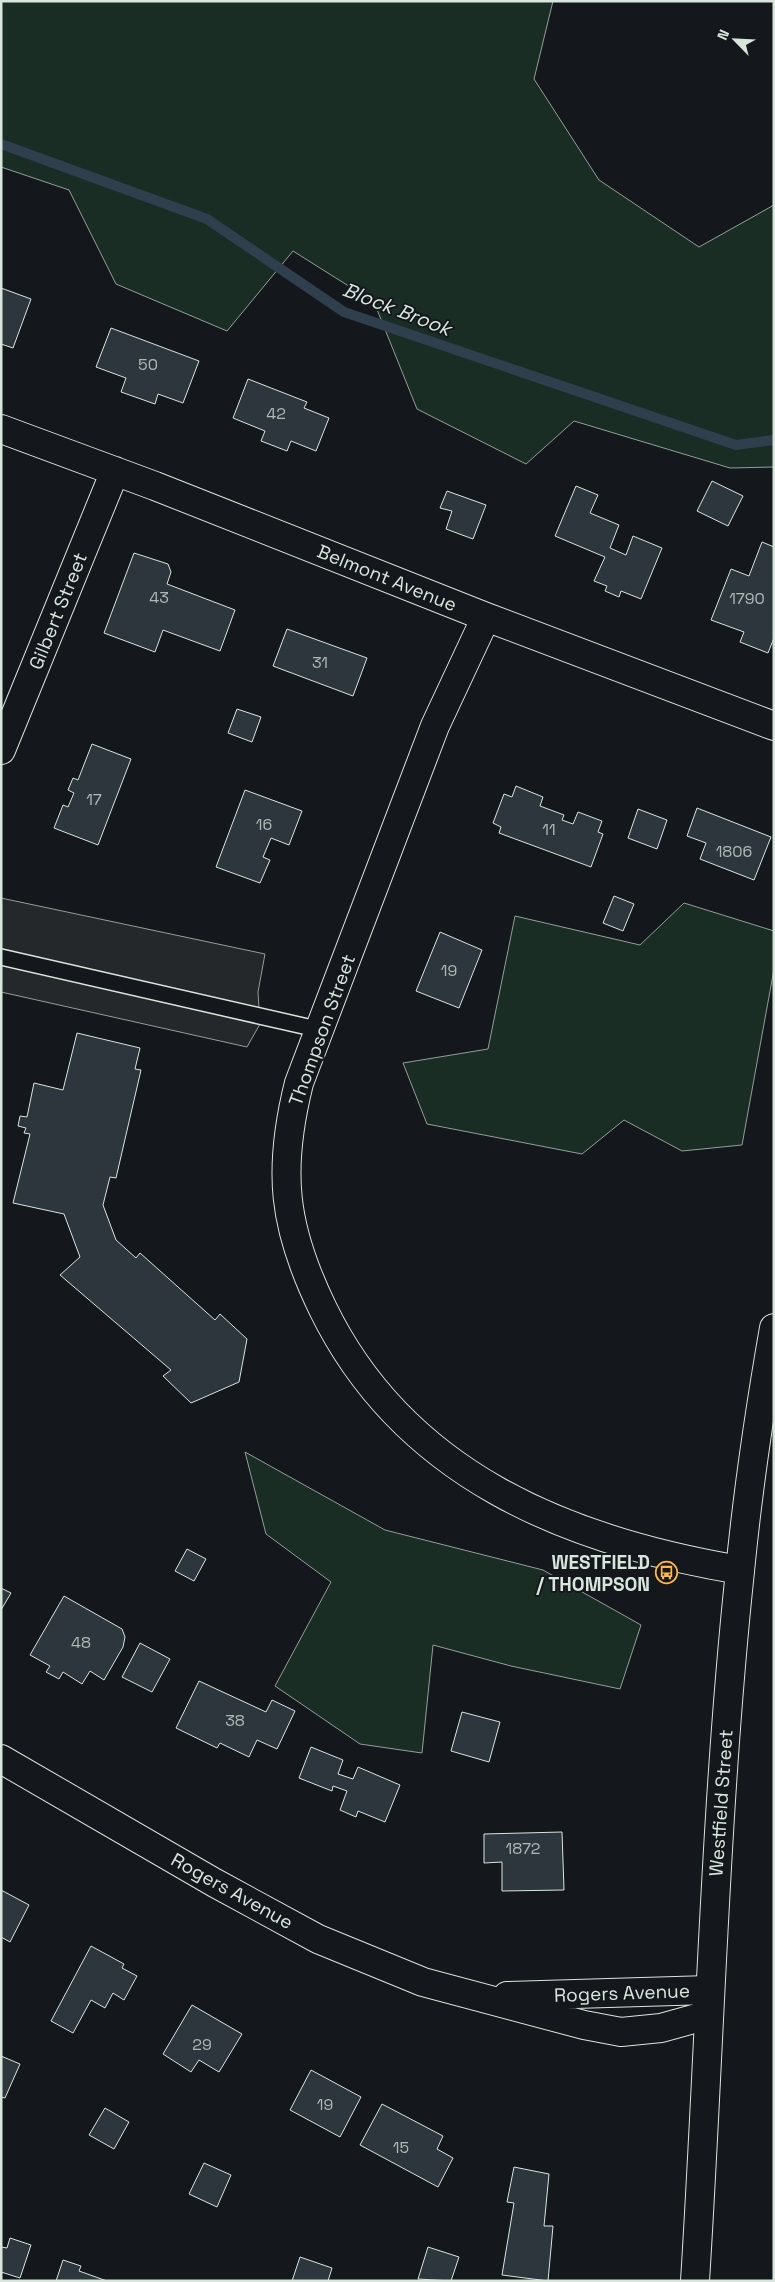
<svg xmlns="http://www.w3.org/2000/svg" width="775" height="2282" viewBox="0 0 775 2282" font-family="'Space Grotesk',sans-serif">
<style>
.green{fill:#1a2d24;stroke:#939e99}
.parking{fill:#24282b;stroke:#939e99}
.lines{fill:none;stroke-linecap:round;stroke-linejoin:round}
.stream{stroke:#2f3f4d;stroke-width:10}
.building{fill:#2c363c;stroke:#d8e6dc}
.service-casing{stroke:#d8e6dc;stroke-width:18}
.minor-casing{stroke:#d8e6dc;stroke-width:30}
.secondary-casing{stroke:#d8e6dc;stroke-width:30}
.primary-casing{stroke:#d8e6dc;stroke-width:30}
.service{stroke:#14181c;stroke-width:15}
.minor{stroke:#14181c;stroke-width:28}
.secondary{stroke:#14181c;stroke-width:28}
.primary{stroke:#14181c;stroke-width:28}
.labels{text-anchor:middle;dominant-baseline:central;stroke-width:4;stroke-linejoin:round;paint-order:stroke}
.number-label{font-size:16px;fill:#adbab4}
.street-label{font-size:19px;fill:#d8e6dc;stroke:#14181c}
.poi-label{font-size:19px;font-weight:bold;fill:#d8e6dc;stroke:#14181c;text-anchor:end}
.water-label{font-size:20px;font-style:italic;fill:#d8e6dc;stroke:#14181c}
</style>
<rect width="100%" height="100%" fill="#14181c"/>
<path class="green" d="M1,1h552l-19,78 65,101 100,67 75,-42v262l-44,1 -156,-47 -48,43 -109,-55 -43,-107 -81,-51 -66,80 -111,-47 -47,-94 -68,-23z
M684,903l90,28v38l-32,176 -60,6 -58,-31 -42,34 -155,-30 -24,-61 85,-14 27,-133 125,29z
M245,1452l140,78 158,40 98,55 -21,64 -109,-23 -78,-21 -11,108 -62,-9 -85,-58 56,-104 -65,-48z"/>
<path class="parking" d="M1,898l264,56 -7,38 2,32 -13,23 -246,-55z"/>
<g class="lines">
<path class="stream" d="M1,144l206,75 137,93 392,133 38,-5"/>
</g>
<path class="building" d="M1,288l30,11 -18,49 -12,-4z
M111,328l88,33 -16,42 -25,-9 -3,10 -34,-12 5,-14 -30,-11z
M248,379l59,23 -3,6 25,10 -13,33 -25,-10 -4,10 -26,-10 4,-10 -32,-13z
M712,481l31,15 -15,30 -31,-15z
M576,486l22,9 -8,18 29,12 -9,23 16,7 7,-19 29,12 -21,51 -20,-8 -2,6 -14,-6 2,-5 -13,-5 11,-24 -50,-21z
M447,491l39,14 -13,34 -27,-10 6,-18 -12,-3z
M762,542l12,5v91l-6,15 -28,-11 4,-10 -33,-12 20,-51 18,7z
M134,553l34,11 3,8 -4,12 68,26 -15,41 -57,-21 -8,22 -51,-19z
M287,629l80,29 -14,38 -80,-30z
M237,709l24,8 -9,25 -24,-9z
M92,744l39,15 -33,86 -44,-17 9,-23 5,2 6,-14 -6,-3 5,-12 5,2z
M516,786l27,11 -3,9 24,9 -2,5 11,4 5,-12 24,9 -4,11 5,2 -12,33 -92,-34 2,-6 -8,-4 11,-29 8,3z
M245,790l57,21 -13,34 -18,-7 -8,19 7,3 -10,23 -44,-16z
M697,808l74,29 -17,43 -54,-21 6,-16 -19,-7z
M638,809l29,11 -10,29 -29,-11z
M614,896l20,8 -11,27 -20,-8z
M440,932l42,18 -23,58 -43,-17z
M77,1033l63,15 -5,21 6,1 -25,108 -6,-1 -7,28 13,35 20,18 4,-5 75,67 5,-6 27,25 -8,43 -48,21 -28,-27 8,-6 -111,-95 20,-18 -16,-43 -51,-11 17,-69 -6,-1 2,-5 -8,-2 2,-10 7,1 7,-34 29,7z
M187,1549l19,10 -12,22 -19,-10z
M1,1588l10,5 -10,17z
M64,1596l58,33 3,8 -2,10 -19,33 -14,-9 -8,13 -19,-12 -4,7 -13,-7 4,-6 -20,-11z
M140,1643l30,16 -18,33 -30,-15z
M199,1681l67,31 6,-12 23,11 -18,38 -20,-9 -8,17 -29,-14 -3,5 -41,-20z
M462,1712l38,10 -11,40 -38,-11z
M311,1747l32,13 -5,14 15,5 5,-12 42,18 -15,37 -27,-11 -2,6 -16,-7 7,-19 -14,-5 -1,5 -33,-13z
M562,1832l2,58 -62,1v-29l-18,1v-29z
M1,1890l28,15 -19,37 -9,-5z
M91,1946l33,18 -2,4 15,8 -13,24 -11,-7 -8,15 -14,-8 -18,33 -22,-12z
M192,2005l50,29 -23,38 -20,-12 -8,12 -28,-18z
M1,2056l19,8 -15,34 -4,-1z
M311,2070l50,27 -21,40 -50,-27z
M382,2104l61,32 -6,13 16,9 -15,29 -78,-42z
M105,2108l24,14 -15,27 -25,-14z
M204,2163l27,12 -14,32 -28,-13z
M514,2167l35,7 -5,52h9l-5,55 -46,-6 12,-72 -7,-1z
M10,2238l21,7 -11,33 -19,-6v-25l6,1z
M428,2247l31,10 -8,24 -33,-2z
M300,2257l32,11 -4,13h-36z
M63,2260l18,6 -2,5 28,10h-51z"/>
<g class="lines">
<defs>
<path id="service" d="M1,957l320,73"/>
<path id="minor" d="M1,429l154,57 331,131 288,109
M486,617l-51,109 -136,357c-22,88 -16,144 24,226 81,166 244,232 417,261
M1,750l114,-279"/>
<path id="secondary" d="M1,1759l214,124 103,56 105,43 161,43 37,7 40,-4 47,-13
M507,1996l202,-6"/>
<path id="primary" d="M695,2281c15,-237 20,-474 45,-710 8,-82 20,-163 34,-243"/>
</defs>
<use href="#service" class="service-casing"/>
<use href="#minor" class="minor-casing"/>
<use href="#secondary" class="secondary-casing"/>
<use href="#primary" class="primary-casing"/>
<use href="#service" class="service"/>
<use href="#minor" class="minor"/>
<use href="#secondary" class="secondary"/>
<use href="#primary" class="primary"/>
</g>
<defs>
<symbol id="bus-ring" viewBox="-11 -11 22 22"><circle r="9.5" fill="#14181c" stroke="#ffb74d" stroke-width="1.5"/><path d="M-5-6H5V4H4V6H2V4H-2V6H-4V4H-5ZM-3.5-4V0h7V-4ZM-3.5 1.2v1.5H-2V1.2ZM2 1.2v1.5H3.5V1.2Z" fill="#ffb74d"/></symbol>
</defs>
<g fill-rule="evenodd">
<use href="#bus-ring" x="654" y="1560" width="25" height="25"/>
</g>
<g class="labels">
<g class="number-label">
<text x="148" y="364">50</text>
<text x="276" y="413">42</text>
<text x="159" y="597">43</text>
<text x="747" y="598">1790</text>
<text x="320" y="662">31</text>
<text x="94" y="799">17</text>
<text x="264" y="824">16</text>
<text x="549" y="829">11</text>
<text x="734" y="851">1806</text>
<text x="449" y="970">19</text>
<text x="81" y="1642">48</text>
<text x="235" y="1720">38</text>
<text x="523" y="1848">1872</text>
<text x="202" y="2044">29</text>
<text x="325" y="2104">19</text>
<text x="401" y="2147">15</text>
</g>
<g class="street-label">
<text transform="translate(387 578) rotate(22)">Belmont Avenue</text>
<text transform="translate(58 611) rotate(-68)">Gilbert Street</text>
<text transform="translate(322 1030) rotate(-70)">Thompson Street</text>
<text transform="translate(721 1803) rotate(-86)">Westfield Street</text>
<text transform="translate(232 1891) rotate(29)">Rogers Avenue</text>
<text transform="translate(622 1993) rotate(-2)">Rogers Avenue</text>
</g>
<g class="poi-label">
<text x="650" y="1562">WESTFIELD<tspan x="650" dy="22">/ THOMPSON</tspan></text>
</g>
<g class="water-label">
<text transform="translate(397 309) rotate(21)">Block Brook</text>
</g>
</g>
<rect width="775" height="2282" fill="none" stroke="#d8e6dc" stroke-width="5"/>
<g transform="translate(735 40) rotate(294)" stroke="#14181c" stroke-width="4" paint-order="stroke">
<path d="M0-4L9 19L0 12L-9 19Z" fill="#d8e6dc"/>
<text y="-8" font-size="14" font-weight="bold" text-anchor="middle" fill="#d8e6dc">N</text>
</g>
</svg>
